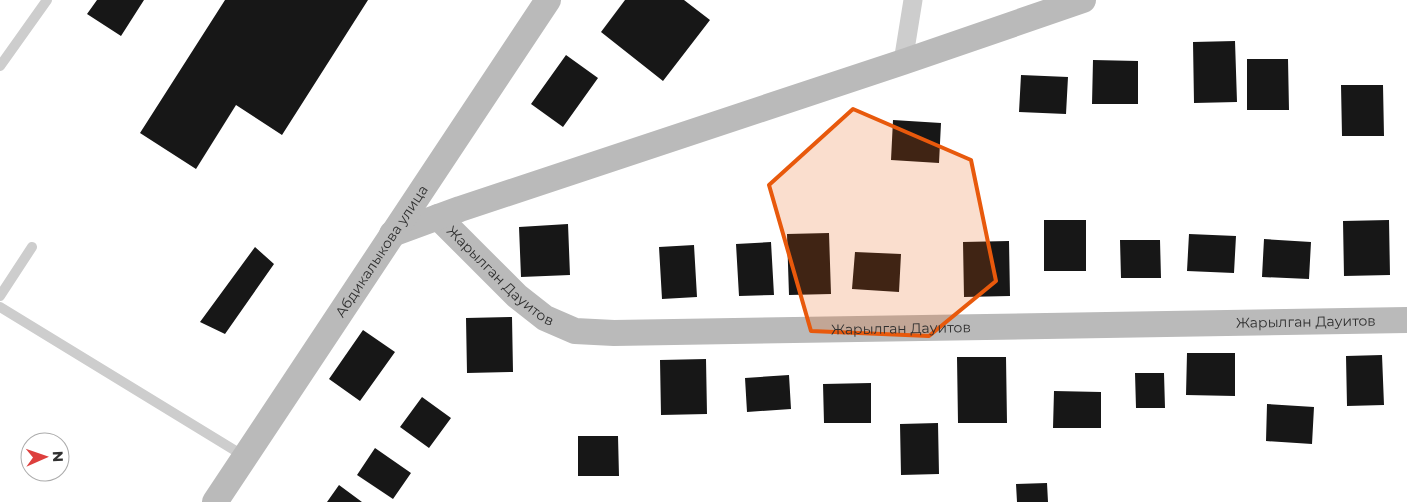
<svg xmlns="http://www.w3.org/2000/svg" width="1407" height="502" viewBox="0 0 1407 502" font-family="Montserrat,sans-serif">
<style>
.building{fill:#171717}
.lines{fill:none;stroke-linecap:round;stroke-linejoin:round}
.lane{stroke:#cdcdcd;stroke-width:10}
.street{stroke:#cdcdcd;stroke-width:19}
.secondary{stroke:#bababa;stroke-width:26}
.marked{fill:#e8590c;fill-opacity:0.2;stroke:#e8590c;stroke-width:4;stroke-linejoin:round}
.labels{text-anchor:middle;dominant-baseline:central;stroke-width:5;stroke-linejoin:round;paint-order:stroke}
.street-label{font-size:14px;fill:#303030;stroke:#fff}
</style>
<rect width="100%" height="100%" fill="#fff"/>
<path class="building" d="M97,0h47l-23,36 -34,-22z
M225,0h143l-86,135 -46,-30 -40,64 -56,-36z
M625,0h59l26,20 -47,61 -62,-49z
M1235,41l2,61 -43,1 -1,-61z
M566,55l32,23 -35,49 -32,-23z
M1247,59h41l1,51h-42z
M1093,60l45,1v43h-46z
M1021,75l47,2 -2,37 -47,-2z
M1341,85h42l1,51h-42z
M893,120l48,3 -2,40 -48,-3z
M1044,220h42v51h-42z
M1389,220l1,55 -46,1 -1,-55z
M568,224l2,51 -49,2 -2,-50z
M829,233l2,61 -42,1 -2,-61z
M1189,234l47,2 -2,37 -47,-2z
M1264,239l47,3 -2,37 -47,-2z
M1120,240h40l1,38h-40z
M1009,241l1,55 -46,1 -1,-55z
M771,242l3,53 -35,1 -3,-52z
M694,245l3,52 -35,2 -3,-52z
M255,247l19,17 -49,70 -25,-12z
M855,252l46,2 -2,38 -47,-3z
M512,317l1,55 -46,1 -1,-55z
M363,330l32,22 -35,49 -31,-22z
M1187,353h48v43l-49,-1z
M1382,355l2,50 -37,1 -1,-50z
M957,357h49l1,66h-49z
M706,359l1,55 -46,1 -1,-55z
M1135,373h29l1,35h-29z
M789,375l2,34 -44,3 -2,-34z
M871,383v40h-47l-1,-39z
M1054,391l47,1v36h-48z
M422,397l29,21 -22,30 -29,-21z
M1267,404l47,3 -2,37 -46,-3z
M938,423l1,51 -38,1 -1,-51z
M578,436h40l1,40h-41z
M375,448l36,25 -18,26 -36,-24z
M1047,483l1,19h-31l-1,-18z
M339,485l23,17h-35z"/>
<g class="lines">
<path class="lane" d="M0,66l47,-66
M0,296l32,-49
M0,307l244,149"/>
<path class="street" d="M903,62l10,-62"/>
<g class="secondary">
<path id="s1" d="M438,217l79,79 28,22 30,13 39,2 793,-13"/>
<path d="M392,234l68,-25 443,-147 180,-62"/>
<path id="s2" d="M215,502l333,-502"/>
</g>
</g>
<path class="marked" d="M853,109l118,51 25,121 -67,55 -118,-5 -42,-146z"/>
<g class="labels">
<g class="street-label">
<text stroke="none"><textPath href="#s2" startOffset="301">Абдикалыкова улица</textPath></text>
<text stroke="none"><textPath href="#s1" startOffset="86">Жарылган Дауитов</textPath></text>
<text stroke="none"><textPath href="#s1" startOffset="911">Жарылган Дауитов</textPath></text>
<text stroke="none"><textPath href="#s1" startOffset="506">Жарылган Дауитов</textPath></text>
</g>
</g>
<g transform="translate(45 457) rotate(88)"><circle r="24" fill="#ffffff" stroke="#acacac"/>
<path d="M0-4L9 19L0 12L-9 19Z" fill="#dd3f3d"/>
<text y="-8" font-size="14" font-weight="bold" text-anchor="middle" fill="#303030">N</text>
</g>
</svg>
